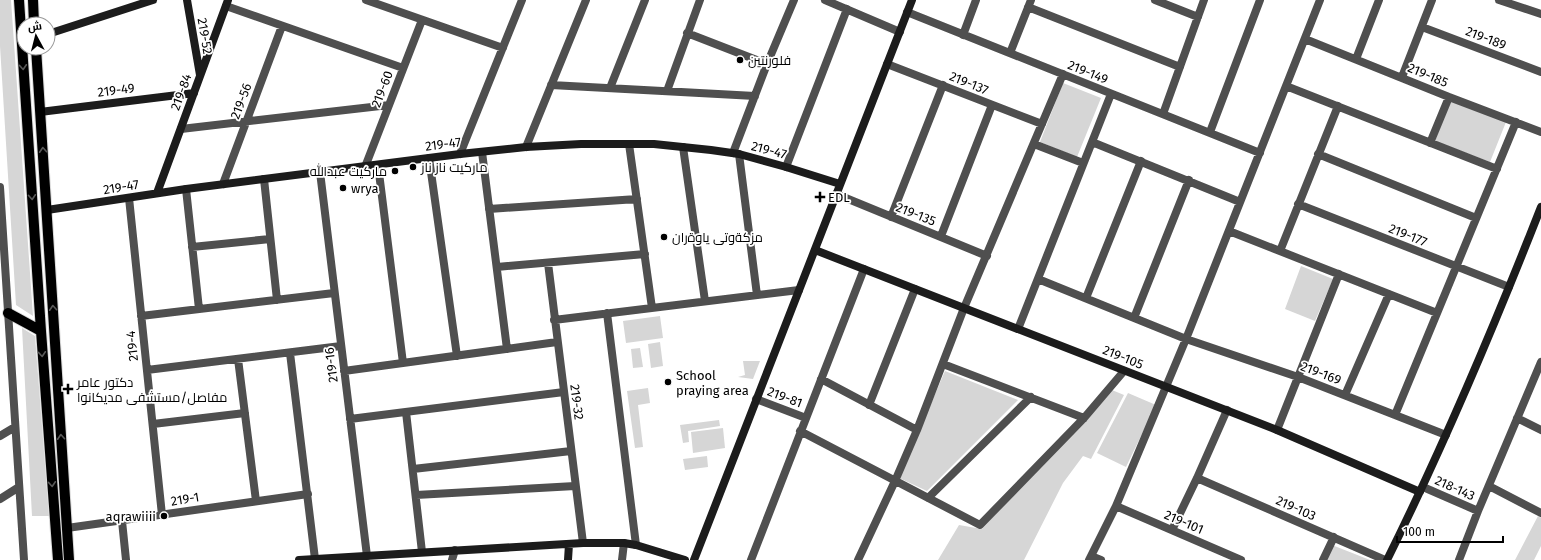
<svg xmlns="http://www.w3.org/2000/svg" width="1541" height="560" viewBox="0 0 1541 560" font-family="'Fira Sans',Cairo,sans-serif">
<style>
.green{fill:#d6d6d6}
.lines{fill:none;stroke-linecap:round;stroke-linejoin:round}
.primary-casing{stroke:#dbdbdb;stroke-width:12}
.street{stroke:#4f4f4f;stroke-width:8}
.secondary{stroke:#1c1c1c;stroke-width:8}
.primary{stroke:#000;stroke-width:10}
.oneway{stroke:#595959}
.poi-dot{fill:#000;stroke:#fff;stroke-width:1.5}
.labels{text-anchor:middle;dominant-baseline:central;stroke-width:3.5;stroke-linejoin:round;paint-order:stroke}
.street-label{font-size:13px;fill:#000;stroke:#fff}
.poi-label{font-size:13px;fill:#000;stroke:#fff;text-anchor:start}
</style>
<rect width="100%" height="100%" fill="#fff"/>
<path class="green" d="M0,0h11l22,316 -17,-11 -16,-259z
M1063,83l38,15 -24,59 -37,-15z
M1450,101l56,21 -16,40 -55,-21z
M1301,266l32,13 -18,42 -30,-12z
M660,316l3,22 -37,5 -3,-22z
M22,328l13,8 14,180h-17z
M660,342l3,24 -12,2 -3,-24z
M640,348l3,19 -10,1 -2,-19z
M743,361h17l-7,18 -15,-2 7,-2z
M945,371l73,29 -91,91 -28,-13z
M648,388l2,15 -12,2 5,42 -8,1 -8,-57z
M1112,390l12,5 -33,64 -8,-3 -20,27 -39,77h-86l21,-35 23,4z
M1128,393l28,12 -30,62 -29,-14z
M719,420l1,6 -32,5 1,11 -6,1 -3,-18z
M723,428l2,20 -32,5 -2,-21z
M707,456l1,11 -23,3 -2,-11z
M1538,516l3,2v28l-7,14h-19z
M1332,545l38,15h-44z"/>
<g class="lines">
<defs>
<path id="primary" d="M19,0l22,331 17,229
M33,0l1,24
M36,48l33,512
M8,313l33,18"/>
</defs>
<use href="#primary" class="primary-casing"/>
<path class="street" d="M366,0l137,48
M825,0l75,32
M1155,0l43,17
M1499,0l42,14
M226,6l177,62
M1028,7l152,60
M907,12l353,141
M1422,27l119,45
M687,33l80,31
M963,35l13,-35
M1305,39l144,58 92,35
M1010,53l21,-53
M1356,59l23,-59
M887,64l155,60
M1402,77l30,-77
M551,85l204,11
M1286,86l211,83
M610,88l35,-88
M667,91l33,-91
M1163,114l41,-114
M181,129l208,-24
M1210,132l50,-132
M1092,142l148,60
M1430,143l19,-46
M629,144l23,164
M1034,144l49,19
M526,147l60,-147
M683,147l22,154
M482,152l25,197
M733,153l34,-89 27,-64
M460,154l62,-154
M739,154l18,141
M1318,154l158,64
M429,158l28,198
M378,165l25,198
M365,167l57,-147
M786,167l61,-158
M320,172l47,384
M264,179l13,121
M223,184l59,-158
M0,187l24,373
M186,189l13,120
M836,194l151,62
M129,198l33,317
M1298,204l211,83
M489,209l148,-10
M891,217l52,-132
M1229,231l208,82
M941,236l51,-131
M192,247l78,-8
M1280,251l58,-145
M548,263l35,280
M497,267l148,-13
M1038,279l148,60 112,38 148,58
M1086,298l55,-137
M607,313l29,232
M141,316l193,-23
M1134,318l55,-138
M554,320l245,-30
M1018,329l93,-235
M290,353l25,206
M238,359l18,142
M943,364l141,54
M147,370l194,-24
M344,371l213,-29
M821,379l96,51
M1345,395l44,-101
M756,399l50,19
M869,405l46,-116
M406,412l16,140
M1395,415l121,-293
M1517,418l24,12
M350,419l214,-27
M153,424l92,-11
M1277,430l62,-156
M800,431l180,94 104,-107 40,-47
M0,436l15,-9
M413,469l158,-18
M1197,478l188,82
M1489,486l52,27
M1423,487l55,24
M416,495l159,-9
M928,498l103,-101
M0,499l19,-12
M1116,506l125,54
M122,521l4,39
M67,528l241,-34
M1172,530l25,-52 30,-68
M1091,556l10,4
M452,560l3,-10
M622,560l2,-17
M751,560l113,-291
M858,560l37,-79 22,-51 47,-122 99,-234
M1089,560l27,-54 70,-167 134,-339
M1323,560l11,-23
M1459,560l19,-49 63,-149"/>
<path class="secondary" d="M187,0l13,75
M48,34l105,-34
M40,112l154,-19
M157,193l71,-193
M47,210l139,-21 274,-35 66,-7 55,-3h73l57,6 28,4 47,13 54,17
M815,250l462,180 143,62
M299,560l284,-17h41l12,2 49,15
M568,560l1,-16
M694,560l218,-560
M1387,560c57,-115 107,-233 154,-353"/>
<use href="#primary" class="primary"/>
</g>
<defs><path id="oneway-chevron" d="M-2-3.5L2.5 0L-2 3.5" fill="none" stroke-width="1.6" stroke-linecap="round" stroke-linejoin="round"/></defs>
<g class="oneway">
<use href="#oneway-chevron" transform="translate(23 67) rotate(86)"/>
<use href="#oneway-chevron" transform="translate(43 150) rotate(-94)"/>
<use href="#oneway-chevron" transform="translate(32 197) rotate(86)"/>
<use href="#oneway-chevron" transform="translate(53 308) rotate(-94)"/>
<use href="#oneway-chevron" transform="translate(42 354) rotate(86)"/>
<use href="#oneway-chevron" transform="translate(61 437) rotate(-94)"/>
<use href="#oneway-chevron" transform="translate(52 484) rotate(86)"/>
</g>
<g class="poi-dot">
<circle cx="740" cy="60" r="4"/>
<circle cx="413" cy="167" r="4"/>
<circle cx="395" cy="171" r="4"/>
<circle cx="343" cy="188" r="4"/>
<path d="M818 191h4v4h4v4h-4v4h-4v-4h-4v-4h4z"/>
<circle cx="664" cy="237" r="4"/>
<circle cx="668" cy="382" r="4"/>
<path d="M66 383h4v4h4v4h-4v4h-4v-4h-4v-4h4z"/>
<circle cx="164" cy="516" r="4"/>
</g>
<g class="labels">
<g class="street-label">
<text transform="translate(205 36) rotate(80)">219-52</text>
<text transform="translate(1486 38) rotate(21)">219-189</text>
<text transform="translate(1088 72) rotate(22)">219-149</text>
<text transform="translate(1428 75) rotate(23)">219-185</text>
<text transform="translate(969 83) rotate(22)">219-137</text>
<text transform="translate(382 89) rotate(-69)">219-60</text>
<text transform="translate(116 90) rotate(-7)">219-49</text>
<text transform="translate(181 92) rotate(-70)">219-84</text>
<text transform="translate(241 101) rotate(-69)">219-56</text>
<text transform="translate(443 144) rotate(-7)">219-47</text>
<text transform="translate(769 150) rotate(15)">219-47</text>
<text transform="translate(121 187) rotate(-9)">219-47</text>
<text transform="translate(916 214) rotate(22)">219-135</text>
<text transform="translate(1408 235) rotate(22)">219-177</text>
<text transform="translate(132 346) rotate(-96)">219-4</text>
<text transform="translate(1123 357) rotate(22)">219-105</text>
<text transform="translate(331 365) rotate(-97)">219-16</text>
<text transform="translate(1321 373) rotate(21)">219-169</text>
<text transform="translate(785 397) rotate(21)">219-81</text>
<text transform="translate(577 402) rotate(83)">219-32</text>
<text transform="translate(1455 488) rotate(24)">218-143</text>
<text transform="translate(185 499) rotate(-9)">219-1</text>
<text transform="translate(1296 508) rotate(24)">219-103</text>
<text transform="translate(1184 522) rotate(23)">219-101</text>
</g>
<g class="poi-label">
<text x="748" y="60">فلورنتين</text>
<text x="421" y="167">ماركيت ناز ناز</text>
<text x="387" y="171" text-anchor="end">ماركيت عبدالله</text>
<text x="351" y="188">wrya</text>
<text x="828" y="197">EDL</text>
<text x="672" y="237">مزكةوتى ياوةران</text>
<text x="676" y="375">School<tspan x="676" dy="15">praying area</tspan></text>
<text x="77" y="382">دكتور عامر<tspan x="77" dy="15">مفاصل/مستشفى مديكانوا</tspan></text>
<text x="156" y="516" text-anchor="end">aqrawiiii</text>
</g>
</g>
<g transform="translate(36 36) rotate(353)"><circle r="19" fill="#ffffff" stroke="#999999"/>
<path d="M0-3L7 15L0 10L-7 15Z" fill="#000000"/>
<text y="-6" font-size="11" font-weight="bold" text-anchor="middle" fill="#000000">ش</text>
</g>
<path d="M1397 536v6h106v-6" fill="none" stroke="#000000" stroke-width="2"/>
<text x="1403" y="536" font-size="12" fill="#000000" stroke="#ffffff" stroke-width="3" paint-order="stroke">100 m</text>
</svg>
